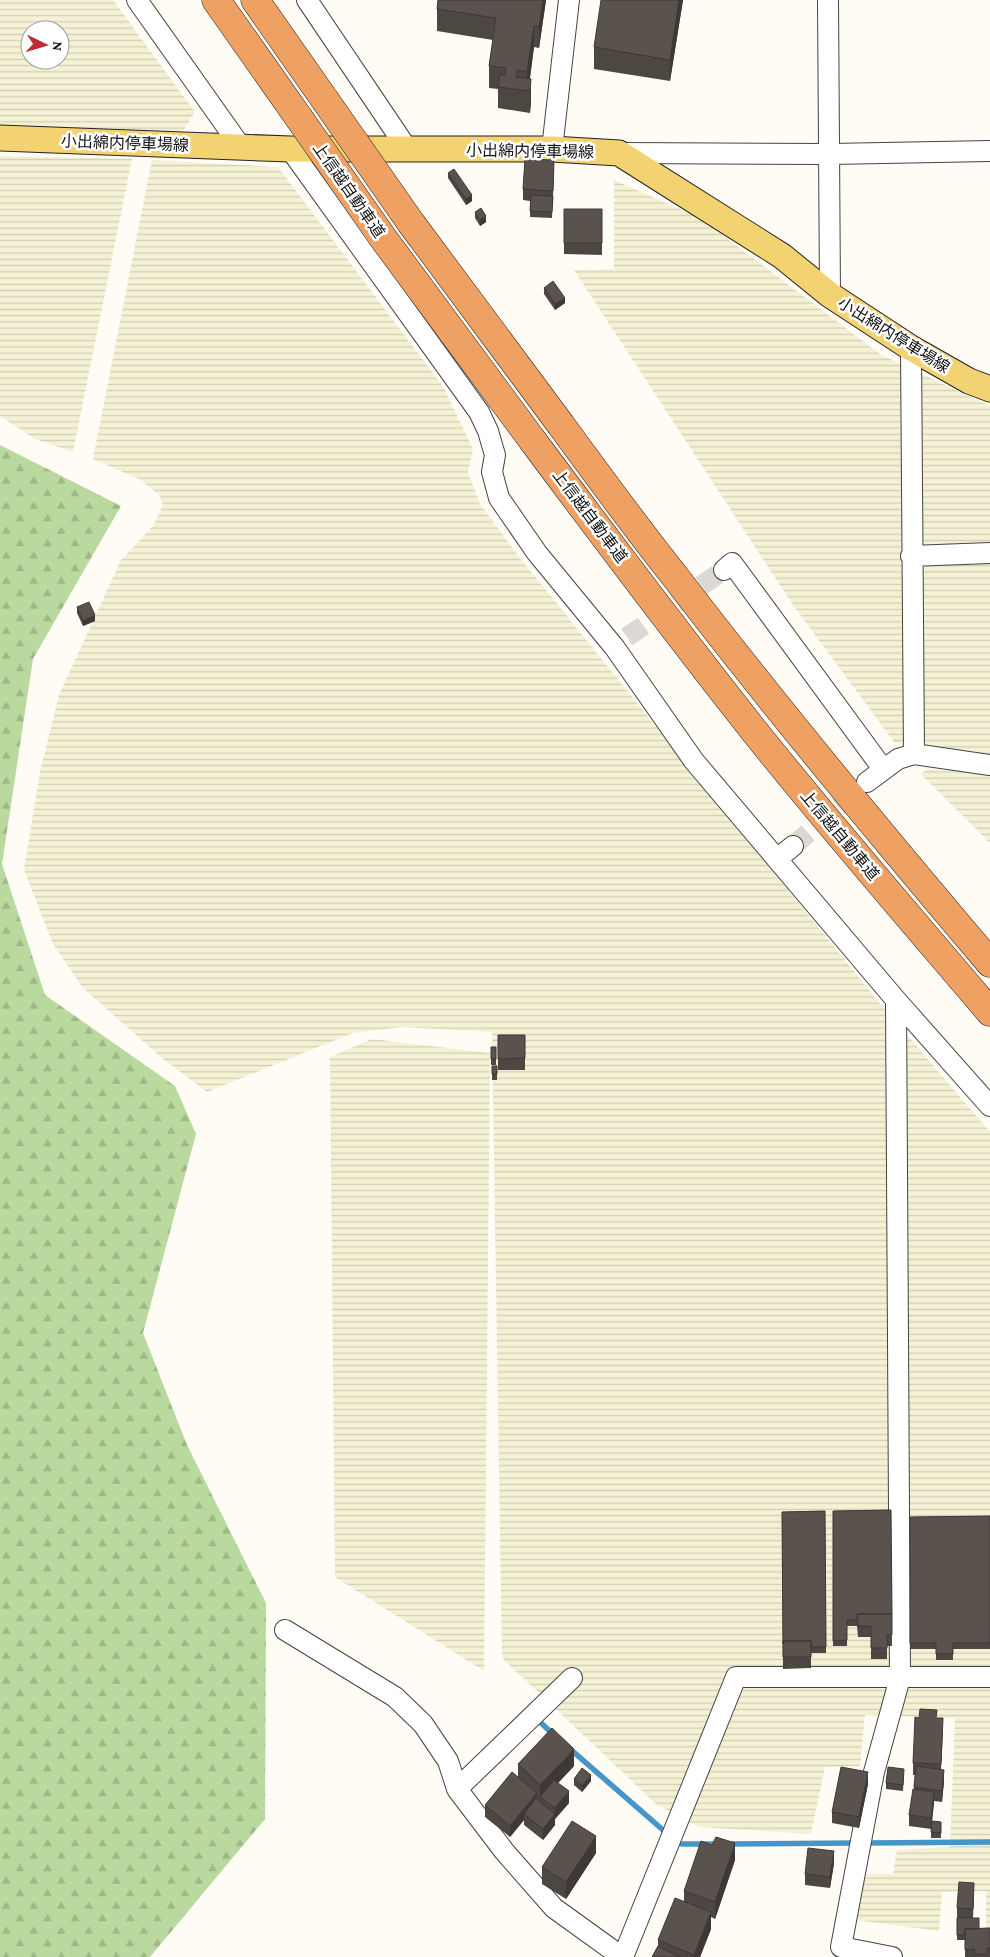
<svg xmlns="http://www.w3.org/2000/svg" width="990" height="1957" viewBox="0 0 990 1957" font-family="'Crimson Pro','Noto Sans JP',serif">
<style>
.farmland{fill:url(#farmland-rules);fill-rule:evenodd}
.forest{fill:url(#forest-firs)}
.lines{fill:none;stroke-linecap:round;stroke-linejoin:round}
.stream{stroke:#4595c8;stroke-width:5.5}
.minor-tunnel{stroke:#dbd9d3;stroke-width:20;stroke-dasharray:20 10;stroke-linecap:butt}
.minor-casing{stroke:#444;stroke-width:22}
.major-casing{stroke:#222;stroke-width:27}
.highway-casing{stroke:#222;stroke-width:29}
.minor{stroke:#fff;stroke-width:20}
.major{stroke:#f3d271;stroke-width:25}
.highway{stroke:#eea163;stroke-width:28}
.highway-bridge-casing{stroke:#222;stroke-width:29;stroke-linecap:butt}
.highway-bridge{stroke:#eea163;stroke-width:28}
.wall{fill:#4d4742}
.shaded-wall{fill:#3e3936}
.building{fill:#59524d;stroke:#3e3936}
.labels{text-anchor:middle;dominant-baseline:central;stroke-width:5;stroke-linejoin:round;paint-order:stroke}
.street-label{font-size:16px;fill:#111;stroke:#fff}
</style>
<defs>
<pattern id="farmland-rules" width="6" height="5" patternUnits="userSpaceOnUse" patternTransform="scale(1.25)"><rect width="6" height="5" fill="#f4f1d5"/><path d="M0 2.5h6" fill="none" stroke="#d0ceb6"/></pattern>
<pattern id="forest-firs" width="22" height="20" patternUnits="userSpaceOnUse" patternTransform="scale(1.25)"><rect width="22" height="20" fill="#b9d99e"/><path d="M5 1l3.5 6h-7zM16 11l3.5 6h-7z" fill="#9eb987"/></pattern>
</defs>
<rect width="100%" height="100%" fill="#fffcf5"/>
<path class="farmland" d="M0,0h113l82,112 -12,19 -183,-6zM30,30h30v30h-30z
M0,156l132,3 -59,293 -38,-13 -35,-23z
M152,160l126,7 166,221 29,61 -5,23 12,32 40,54 356,441 114,133v800h-4v-41l-44,1 -3,39 -84,-11 3,-46h35l4,-24 53,-3 5,-129 -90,-3 -5,51 -35,1 -14,67 -112,-7 -43,-23 -154,-146 -10,-626 -90,-5 -49,6 -146,59 -45,-34 -79,-70 -30,-44 -29,-74 16,-98 19,-77 62,-135 32,-34 10,-21 -4,-10 -18,-15 -48,-21z
M614,180l86,38 180,136 110,52v355l-55,-7 -41,-12 -101,-137 -219,-335 40,-1z
M927,769l63,5v69l-69,-69z
M372,1039l118,14 -6,618 -149,-94 -5,-520z"/>
<path class="forest" d="M0,445l121,61 -88,153 -31,205 43,131 130,91 21,48 -53,199 44,112 79,158 -1,216 -115,138h-150z"/>
<g class="lines">
<path class="stream" d="M541,1723l13,12
M569,1748l94,82
M870,1843l120,-1
M682,1844h38
M730,1844l127,-1"/>
<path class="minor-tunnel" d="M627,637l97,-67
M793,846l67,-58"/>
<defs>
<path id="minor" d="M137,0l104,147
M307,0l101,150
M828,0l2,295
M290,149l189,263 9,19 7,24 -3,17 7,26 38,55 78,95 79,113 202,239 94,106
M552,149l17,-149
M619,153l211,1 160,-3
M911,348l3,406
M911,556l79,-3
M724,570l8,-7 151,206
M867,782l31,-23 16,-5 76,11
M777,859l16,-13
M285,1630l110,67 28,27 25,37 9,28
M572,1678l-115,111 47,62 50,57 68,49
M623,1957l113,-280h254
M892,1957l-51,-10 33,-175 26,-94 -4,-678"/>
<path id="major" d="M0,138l290,11h262l67,4 163,103 48,39 81,53 58,33 21,8"/>
<path id="highway" d="M216,0l83,118
M255,0l70,100
M561,425c38,52 76,104 116,154 100,131 206,258 313,384
M533,441c73,98 146,195 222,291 76,95 156,187 235,280"/>
</defs>
<use href="#minor" class="minor-casing"/>
<use href="#major" class="major-casing"/>
<use href="#highway" class="highway-casing"/>
<use href="#minor" class="minor"/>
<use href="#major" class="major"/>
<use href="#highway" class="highway"/>
<defs>
<path id="highway-bridge" d="M325,100l86,123 150,202
M299,118l84,120 150,203"/>
</defs>
<use href="#highway-bridge" class="highway-bridge-casing"/>
<use href="#highway-bridge" class="highway-bridge"/>
</g>
<path class="wall" d="M438,0h108l-7,48 -5,-1 -4,31 1,23 -1,12 -32,-5v-19l-9,-1v-22l4,-26 -56,-9v-22z
M683,0l-13,81 -76,-12v-22z
M554,172l-2,46 -22,-1v-16l-7,-1v-11z
M448,173l24,28 -6,4 -18,-27z
M564,209h38v46l-38,-1z
M475,212l11,10 -6,4 -5,-8z
M544,288l21,15 -10,7 -11,-16z
M77,607l18,14 -12,5 -6,-13z
M498,1035h27v35h-27z
M491,1047h5v18h-5z
M492,1066h5v14h-5z
M891,1510l1,136h-5v13h-16v-22h-13l-1,-11h-10v20h-14v-135z
M825,1511l1,142h-15v15l-28,1 -1,-157z
M990,1516v133h-37v11h-17v-11h-26v-132z
M937,1718l6,12 -2,40 3,11 -2,21 -8,-1 -2,20 9,1v16h-10v-14v5l-22,-3v-11l5,-26 1,-14h-2v-12z
M518,1764l56,2 -16,17 11,20 -14,16v6l-12,15 -19,-15v-5l-14,17 -25,-20v-12l33,-28z
M904,1774l-1,17 -17,-2v-6z
M574,1779l17,2 -9,11 -8,-7z
M868,1784l-9,44 -27,-5v-11z
M596,1853l-30,46 -24,-15v-17z
M735,1860l-20,59 -4,-2v12l-11,28h-48l6,-11v-6l26,-39v-10z
M834,1863l-4,25 -25,-3v-11z
M974,1894l-1,24 6,11 11,-1v29h-25v-17h-8v-32z"/>
<path class="shaded-wall" d="M543,0h3l-7,48v-22z
M679,0h4l-13,81v-21z
M534,26v21l-6,44 -1,-19z
M531,79v22l-1,12v-22z
M472,195v6l-6,4v-6z
M486,216v6l-6,4v-6z
M565,298v5l-10,7v-6z
M95,615v6l-12,5v-5z
M574,1749v17l-31,33 -3,-2v5v-17z
M944,1770v11l-2,21v-11z
M868,1772v12l-9,44v-11z
M591,1775v6l-9,11v-6z
M569,1791v12l-14,16v6l-12,15v-11l12,-15v-6z
M934,1792v12l-3,25v-11z
M537,1793v11l-13,10v6l-14,17v-11z
M596,1836v17l-30,46v-17z
M735,1843v17l-20,59v-17z
M834,1851v12l-4,25v-11z
M711,1912v17l-11,28h-6v-2z"/>
<path class="building" d="M438,0h105l-4,26h-5l-7,46 -10,-2 -1,7 15,2 -1,12 -32,-4 2,-12h5l1,-7 -17,-2 7,-48 -59,-9z
M601,0h78l-9,60 -76,-13z
M525,159l29,1 -1,31 -30,-2z
M454,169l18,26 -6,4 -18,-26z
M531,195l22,1 -1,16 -22,-1z
M481,208l5,8 -6,4 -5,-8z
M564,209h38v34h-38z
M553,281l12,17 -10,6 -11,-16z
M89,602l6,13 -12,6 -6,-14z
M498,1035h27v23l-27,1z
M491,1047h5v12h-5z
M492,1066h5v8h-5z
M891,1510l1,104h-35v6h-10v20l-14,1v-130z
M825,1511l1,136h-15v-6h-28v3l-1,-132z
M990,1516v127h-37v11h-17v-11h-26v-126z
M857,1614h35v21h-5v13h-16v-22h-13z
M783,1641h28v16h-28z
M920,1709l17,1 -1,8h7l-2,46 -28,-1 2,-46 4,1z
M552,1728l22,21 -34,36 -22,-21z
M916,1766l28,4 -2,21 -28,-4z
M841,1767l27,5 -9,45 -27,-5z
M888,1767l16,2 -1,16 -17,-2z
M582,1768l9,7 -9,11 -8,-7z
M512,1772l25,21 -27,33 -25,-21z
M554,1780l15,11 -14,17 -15,-11z
M913,1789l21,3 -3,26 -22,-3z
M536,1798l19,16 -12,15 -19,-15z
M572,1821l24,15 -30,46 -24,-15z
M932,1821l9,1v11l-10,-1z
M716,1837l19,6 -20,59 -31,-11 17,-50 11,4z
M808,1848l26,3 -4,26 -25,-3z
M959,1882l15,1 -1,26 -16,-1z
M675,1898l36,14 -17,43 -36,-15z
M957,1918h22v11h-14v6h-8z
M990,1928v20h-3v6h-12l-1,-5 -9,1v-21z
M658,1946l22,11h-28z"/>
<g class="labels">
<g class="street-label">
<text transform="translate(125 143) rotate(2)">小出綿内停車場線</text>
<text transform="translate(530 151) rotate(1)">小出綿内停車場線</text>
<text transform="translate(349 190) rotate(55)">上信越自動車道</text>
<text transform="translate(894 335) rotate(32)">小出綿内停車場線</text>
<text transform="translate(590 516) rotate(53)">上信越自動車道</text>
<text transform="translate(840 835) rotate(50)">上信越自動車道</text>
</g>
</g>
<g transform="translate(45 45) rotate(95)"><circle r="24" fill="#ffffff" stroke="#a0a0a0"/>
<path d="M0-4L9 19L0 12L-9 19Z" fill="#bc2d35"/>
<text y="-8" font-size="14" font-weight="bold" text-anchor="middle" fill="#111111">N</text>
</g>
</svg>
